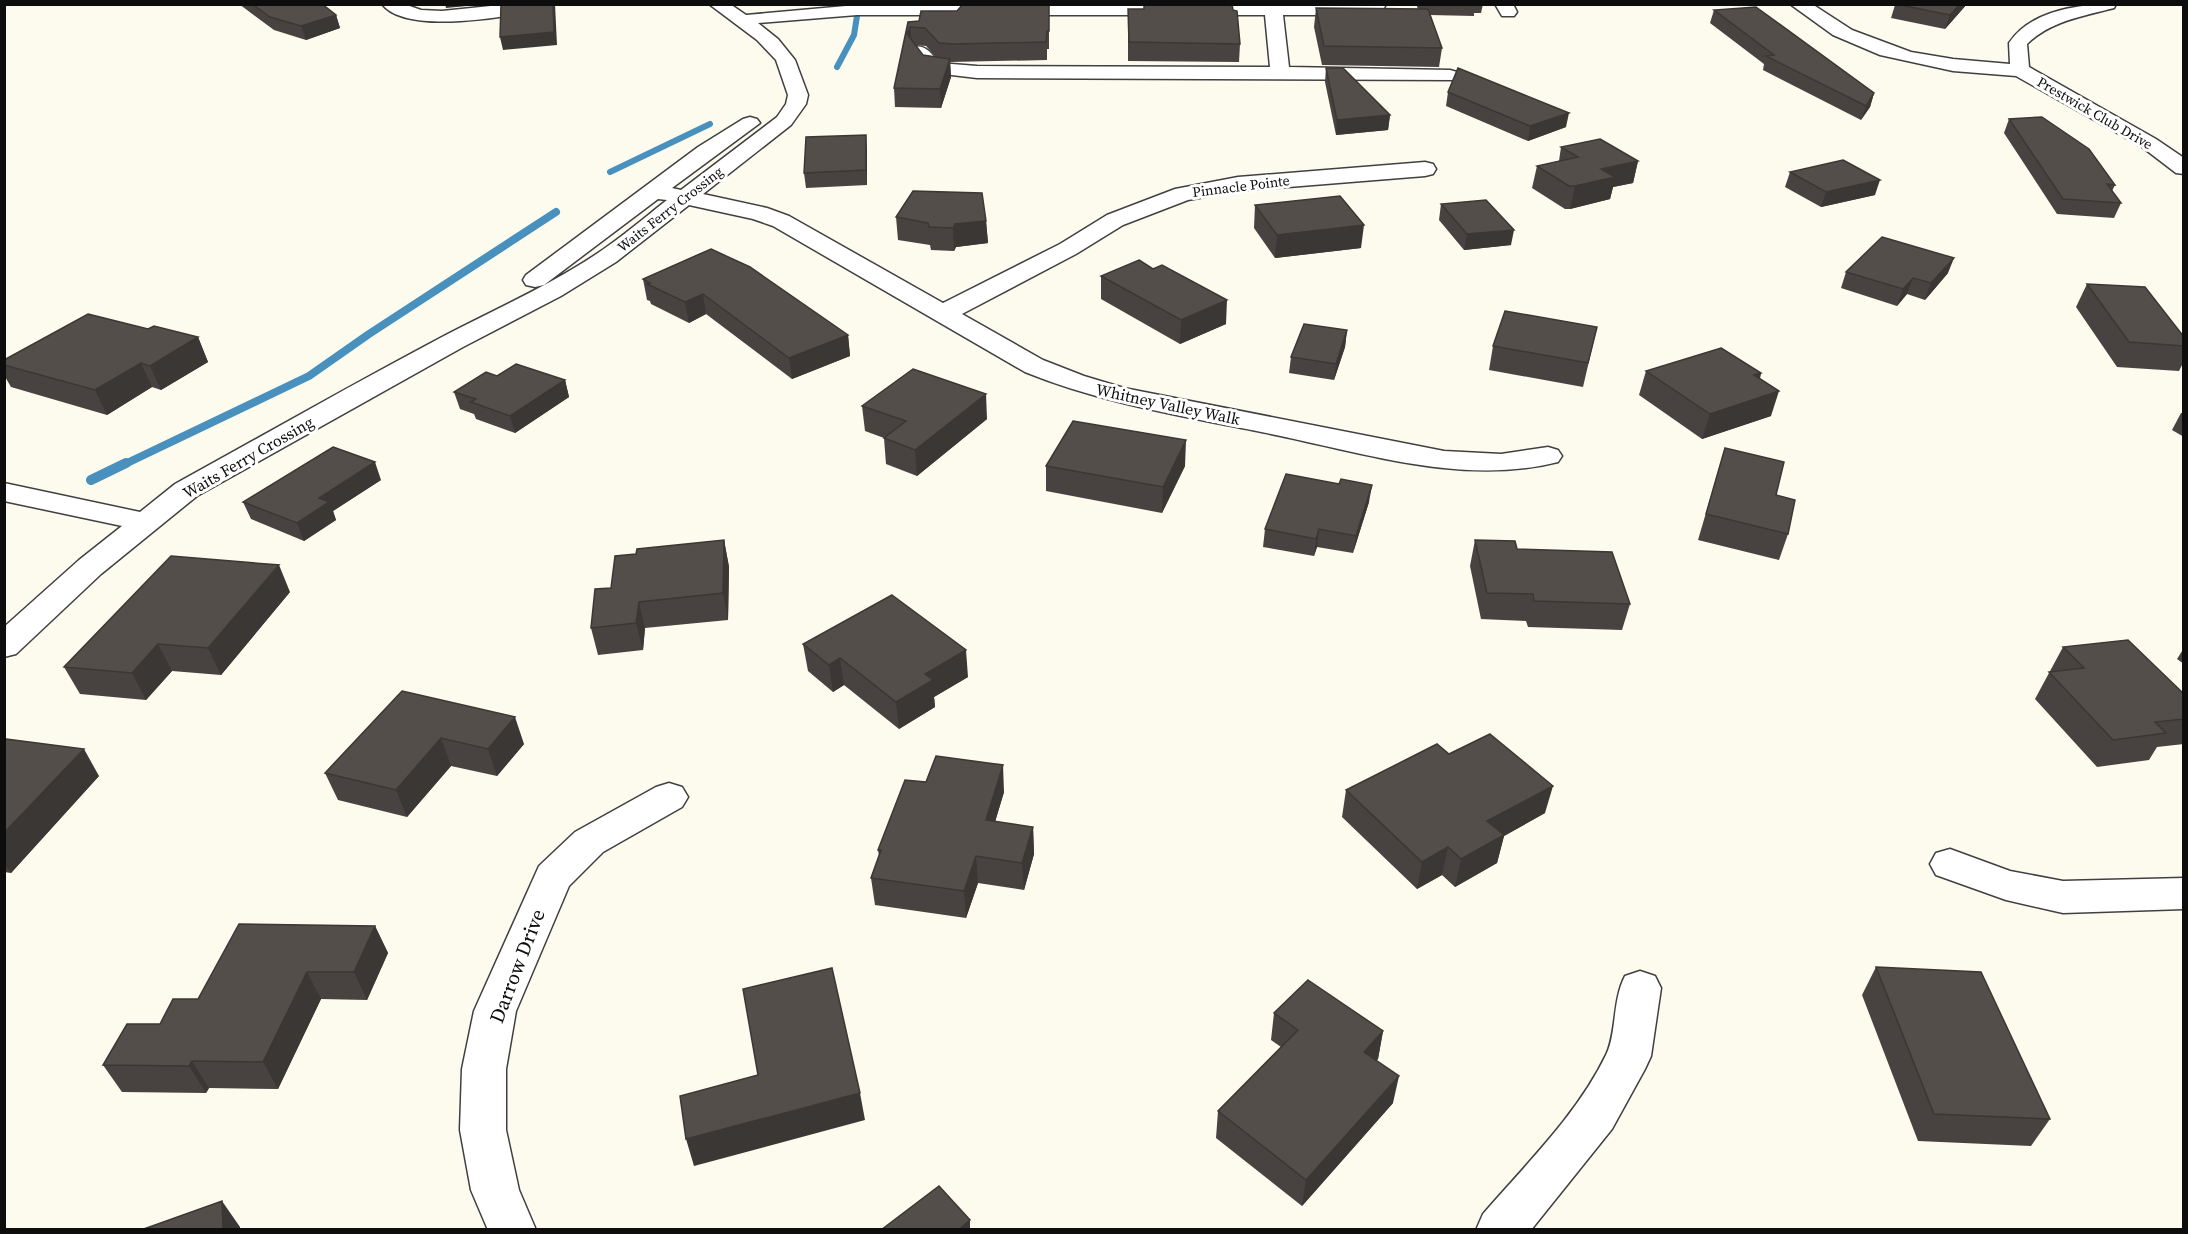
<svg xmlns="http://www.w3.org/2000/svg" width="2188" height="1234" viewBox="0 0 2188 1234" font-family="'Source Serif 4',serif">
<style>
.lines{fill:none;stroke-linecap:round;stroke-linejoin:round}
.stream-far2{stroke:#4890bd;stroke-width:6}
.stream-far1{stroke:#4890bd;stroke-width:8}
.stream{stroke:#4890bd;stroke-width:10}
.minor-casing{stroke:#404040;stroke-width:3}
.minor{fill:#fff;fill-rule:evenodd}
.wall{fill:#484340;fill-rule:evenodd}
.shaded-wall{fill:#3b3734}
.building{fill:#544e4a;stroke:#3b3734;stroke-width:1.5}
.labels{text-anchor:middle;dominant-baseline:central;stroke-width:6;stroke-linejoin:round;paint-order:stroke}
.far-street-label{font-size:14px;fill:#0d0d0d;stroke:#fff}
.street-label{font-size:16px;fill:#0d0d0d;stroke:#fff}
.near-street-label{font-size:20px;fill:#0d0d0d;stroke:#fff}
</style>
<rect width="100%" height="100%" fill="#fdfaee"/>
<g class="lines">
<path class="stream-far2" d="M837,67l17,-32 3,-19
M610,172l100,-48"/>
<path class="stream-far1" d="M123,465l186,-89 60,-42 187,-122"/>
<path class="stream" d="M91,480l35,-17"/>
<defs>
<path id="minor" d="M382,4h22l17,6 21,1 68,-7h39l-2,4c-34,8 -141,28 -165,-4z
M709,4h21l16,11 111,-10 529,-1 -2,4 -36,7h-65l6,52 161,3 7,2 3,4 -3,4 -480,-2 -51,-6 -16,-21 2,-4c14,-3 19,6 27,16l38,3 293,1 -5,-52h-408l-99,8 20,16 17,21 13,35 -2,9 -15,21 -88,69 64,14 22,8 154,87 117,-59 47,-29 68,-26 63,-12 187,-15 8,2 3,5 -3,5 -8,2 -187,15 -50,9 -65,25 -47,29 -114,60 81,46 41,16 40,12 320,63 57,3 47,-7 10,3 4,6 -4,6c-94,24 -194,-9 -287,-28 -83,-17 -167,-30 -246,-62l-252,-146 -20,-7 -64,-14 -73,57 -55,34 -98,51 -266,149 -96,78 -85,80 -12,3v-30l75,-67 43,-34 -118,-25v-18l136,29 35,-28c89,-49 178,-100 267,-147 53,-28 107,-51 156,-84 24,-16 46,-35 69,-53l-9,-1 -114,86 -9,2 -9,-2 -3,-5 3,-5 172,-128 45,-28 7,-2 7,2 3,4 -88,65 9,2 96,-73 9,-13 2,-9 -12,-35 -19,-20z
M1495,4h18l4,8 -3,4h-12z
M1790,4h22l40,26 59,22 42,7 57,5 -1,-21c22,-33 71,-39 107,-39l-2,4c-30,8 -64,13 -87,36l2,23 127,72 28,19v16l-8,-1 -34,-26 -126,-71 -63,-5 -73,-16 -47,-20z
M669,783l13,4 6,10 -6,10 -79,45 -34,34 -53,125 -10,58v61l13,60 17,40h-48l-17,-40 -11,-60 2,-61 12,-58 65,-145 36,-34 81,-45z
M1950,849l60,22 53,10 121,-3v31l-121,4 -57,-13 -70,-25 -6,-11 6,-11z
M1640,971l15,5 6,12 -10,68 -6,13 -33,60 -81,101h-55l7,-16c43,-50 94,-99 123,-159 11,-22 6,-54 19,-79z"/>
</defs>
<use href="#minor" class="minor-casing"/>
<use href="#minor" class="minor"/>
</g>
<path class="wall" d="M239,4h83l14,11 4,13 -34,12 -32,-10z
M1049,4v45h-2v11l-97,2 1,15 -10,31 -46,-1 -1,-19 14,-66 11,-1 38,-10zM915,45l11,1 10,11 -13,-2z
M1416,4h67l-2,9h-7v3l-44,-1 12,33 -3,19 -117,-2 -8,-38 2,-19 102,1z
M1967,4l-22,25 -54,-11 4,-13z
M1128,9l112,35 -1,18 -111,-1z
M1714,10l160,83 -4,14 -9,13 -98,-50 1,-6 -54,-41z
M1326,68l64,47 -2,15 -52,5 -11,-53z
M1448,92l118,35 -38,14 -82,-35z
M2009,119l106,66 -3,6 9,12 -7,15 -57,-4 -53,-81z
M1561,147l77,14 -5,22 -20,4 -3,12 -40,10h-5l-33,-21 5,-22 22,-5z
M867,149v36l-61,3 -2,-15z
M1790,172l85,23 -54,12 -36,-20z
M1441,204l70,41 -47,5 -25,-30z
M1255,205l106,43 -86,10 -21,-30z
M896,217l90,4 2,22 -32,4 -2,4 -23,-1 -1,-5 -32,-5z
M711,249l137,86 2,21 -58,23 -86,-65 -17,9 -38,-19 -1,-3 -3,-1 -4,-21z
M1846,272l102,1 -23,27 -18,-6 -10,12 -56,-18z
M1101,276l125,48 -46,20 -79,-45z
M2087,284l97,53v24l-5,10 -62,-4 -41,-60z
M1597,327l-14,60 -94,-17 4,-24z
M148,329l50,8 10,25 -47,28 -9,-3 -45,28 -96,-28 -7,-12v-15z
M1347,330l-2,17 -11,33 -45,-7 2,-16z
M1646,371l115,2 -1,6 11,37 -69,23 -63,-44z
M565,380l4,17 -54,36 -39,-14 -2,-5 -14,-5 -6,-17z
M862,406l125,13 -70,57 -31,-12 -2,-26 -19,-7z
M2181,413h3v24l-12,-7z
M1725,448l51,47 12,39 -9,26 -81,-20z
M1046,466h139l-23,47 -116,-22z
M381,480l-48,31 3,9 -32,21 -53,-22 -8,-17z
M1339,484l30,18 -16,51 -36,-6 -3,9 -51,-9 2,-18z
M724,540l5,27 -1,53 -83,8 -2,22 -45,5 -7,-27 45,-74z
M1475,540l42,9 113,55 -8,26 -94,-3 -2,-6 -45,-2 -11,-53z
M290,592l-69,83 -49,-4 -26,29 -66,-6 -16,-27z
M803,644l165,33 -34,20 1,10 -36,22 -55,-44 -11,7 -25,-21z
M2063,647l121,47v50l-27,3 -8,13 -52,7 -62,-68z
M2184,648v16l-7,-5z
M402,691l122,53 -27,32 -46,-10 -44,51 -69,-17 -13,-27z
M4,740l95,36 -88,97 -7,-1z
M1449,754l96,59 -41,23 -7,27 -42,24 -13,-12 -25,14 -75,-72 4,-27z
M1004,792l-9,30 38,5 1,27 -10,36 -46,-7 -12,35 -91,-13 -4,-27 8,-22 -1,-6z
M375,926l13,27 -21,47 -46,-1 -43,90 -69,-1 -3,5 -84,-1 -19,-27 57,-41 38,-25z
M1876,967l174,152 -19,27 -113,-5 -56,-146z
M1274,1013l109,18 -5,28 -2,2 17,42 -91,103 -86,-68 2,-27 63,-64 -10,-7z"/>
<path class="shaded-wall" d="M445,4h23l-1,2 -21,2z
M553,4h2l2,41 -54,5 -3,-13z
M1960,4h7l-22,25 5,-14z
M336,15l4,13 -34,12 -5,-14z
M910,27l2,18 -5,-11z
M950,59l1,18 -10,31 -1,-19z
M1874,93l-4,14 -9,13 5,-14z
M1569,113l-3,14 -38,14 2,-15z
M1390,115l-2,15 -52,5 1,-15z
M866,135l1,14v36l-1,-15z
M1638,161l-5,22 -20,4 -3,12 -40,10 5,-23 26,-17z
M1880,180l-5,15 -54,12 5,-15z
M986,221l2,22 -32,4 -2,4 -1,-23 2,-4z
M1364,225l-3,23 -86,10 2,-23z
M1514,230l-3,15 -47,5 3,-16z
M1954,258l-6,15 -23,27 6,-17z
M1913,278l-6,16 -10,12 6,-17z
M703,294l3,20 -17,9 -4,-21z
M1227,300l-1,24 -46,20 1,-24z
M1347,330l-2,17 -11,33 2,-16z
M848,335l2,21 -58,23 -3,-21z
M198,337l10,25 -47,28 -11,-24z
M141,363l11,24 -45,28 -12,-25z
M1761,373l-7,25v-23z
M565,380l4,17 -54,36 -5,-17z
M1779,391l-8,25 -69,23 8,-25z
M986,394l1,25 -70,57 -2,-26z
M1186,440l-1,26 -23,47 1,-26z
M375,462l6,18 -48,31 3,9 -32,21 -7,-18 22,-25z
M1372,485l-3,17 -16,51 3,-17z
M1319,529l-2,18 -3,9 2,-17z
M724,540l5,27 -1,53 -5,-27z
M279,565l11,27 -69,83 -13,-27z
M639,602l6,26 -2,22 -7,-27z
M158,644l14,27 -26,29 -14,-27z
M966,650l2,27 -34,20 1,10 -36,22 -3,-27 29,-28z
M840,658l4,27 -11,7 -4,-27z
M515,717l9,27 -27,32 -9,-27z
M441,738l10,28 -44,51 -11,-27z
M84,749l15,27 -88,97 -7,-9v-31z
M1003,765l1,27 -17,56 -1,-28z
M1553,786l-8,27 -41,23 -7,27 -42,24 6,-28 26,-38z
M1033,827l1,27 -10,36 -2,-27z
M1448,847l-6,28 -25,14 5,-27z
M976,856l2,27 -12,35 -2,-27z
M375,926l13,27 -21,47 -13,-28z
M307,972l14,27 -43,90 -15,-27z
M1383,1031l-5,28 -20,20 6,-27z
M192,1061l17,27 -3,5 -17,-27z
M1399,1076l-6,27 -91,103 4,-26z
M860,1093l5,27 -171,46 -8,-27z
M222,1201l18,26v3h-17z
M970,1220v10h-12z"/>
<path class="building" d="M252,4h70l14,11 -35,11 -31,-9z
M506,4h47l1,28 -54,5 1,-32z
M963,4h86v27h-2l-1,11 -92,2 -15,-1 -14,-15 -15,-1 -3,7 16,21 27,4 -10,30 -46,-1 14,-66 11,-1 2,-10h36z
M1232,4l1,6 4,1 3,33 -111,-2 -1,-33h16v-4z
M1895,4h65l-10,11z
M1756,7l118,86 -8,13 -100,-50 8,-1 -60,-45z
M1316,8l112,1 14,39 -118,-2z
M1326,68h17l47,47 -53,5z
M1458,68l111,45 -39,13 -82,-34z
M2042,117l47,32 26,36 -8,-1 14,19 -58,-4 -54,-80z
M866,135v35l-62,3 2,-36z
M1600,139l38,22 -37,8 14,8 -40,9h-6l-32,-20 41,-9 -17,-10z
M1843,160l37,20 -54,12 -36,-20z
M913,191l69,2 4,28 -31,3 -2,4 -24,-1 -1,-4 -32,-6z
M1340,196l24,29 -87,10 -22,-30z
M1486,200l28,30 -47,4 -26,-30z
M1882,237l72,21 -23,25 -18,-5 -10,11 -57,-17z
M711,249l39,18 98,68 -59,23 -86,-64 -18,8 -38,-18 3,-1 -7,-4z
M1139,260l14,9 9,-4 65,35 -46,20 -80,-44z
M2087,284l58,3 39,50v9l-55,-4z
M1505,311l92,16 -9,36 -95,-17z
M88,314l60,15 6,-3 44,11 -48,29 -9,-3 -46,27 -91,-25v-5z
M1304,324l43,6 -11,34 -45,-7z
M1721,348l40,25 -7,2 25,16 -69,23 -64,-43z
M516,364l49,16 -55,36 -39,-14 5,-3 -22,-7 32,-20 11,4z
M913,369l73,25 -71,56 -31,-12 22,-17 -44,-15z
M1073,421l113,19 -23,47 -117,-21z
M333,447l42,15 -56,36 10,4 -32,21 -54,-21z
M1725,448l59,14 -8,33 19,5 -7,34 -82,-20z
M1286,474l53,10 2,-5 31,6 -16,51 -37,-7 -3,10 -51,-10z
M724,540l-1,53 -84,9 -3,21 -45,5 4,-39 16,-1 4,-32 21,-2 1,-5z
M1475,540l40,1 2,8 95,3 18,52 -96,-3 -1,-7 -46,-1z
M171,556l108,9 -71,83 -50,-4 -26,29 -68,-6z
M892,595l74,55 -41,24 8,6 -37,22 -56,-44 -11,7 -26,-21z
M2128,640l56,54v25l-29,3 11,11 -53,7 -64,-68 35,-4 -21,-21z
M402,691l113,26 -27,32 -47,-11 -45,52 -71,-17z
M1490,734l63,52 -66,35 17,14 -43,24 -13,-12 -26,15 -76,-72 91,-46 12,10z
M6,739l78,10 -80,84v-93z
M936,756l67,9 -17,55 47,7 -11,36 -46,-7 -12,35 -93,-13 10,-28h-3l27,-70 21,2z
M239,924l136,2 -21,46h-47l-44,90 -71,-1 -3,5 -86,-1 24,-41h33l13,-25h25z
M1876,967l105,5 69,147 -116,-5z
M832,968l28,125 -174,46 -6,-43 78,-21 -15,-86z
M1308,980l75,51 -19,21 35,24 -93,104 -88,-69 80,-81 -24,-17z
M939,1186l31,34 -12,10h-77z
M222,1201l1,29h-82z"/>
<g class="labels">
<g class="far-street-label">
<text transform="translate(2095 113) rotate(30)">Prestwick Club Drive</text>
<text transform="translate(1241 186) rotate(-7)">Pinnacle Pointe</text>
<text transform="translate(670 209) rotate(-38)">Waits Ferry Crossing</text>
</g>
<g class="street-label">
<text transform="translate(1168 404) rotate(12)">Whitney Valley Walk</text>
<text transform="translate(248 457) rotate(-30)">Waits Ferry Crossing</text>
</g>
<g class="near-street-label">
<text transform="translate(517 966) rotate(-69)">Darrow Drive</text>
</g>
</g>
<rect width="2188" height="1234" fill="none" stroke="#0d0d0d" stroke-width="12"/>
</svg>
